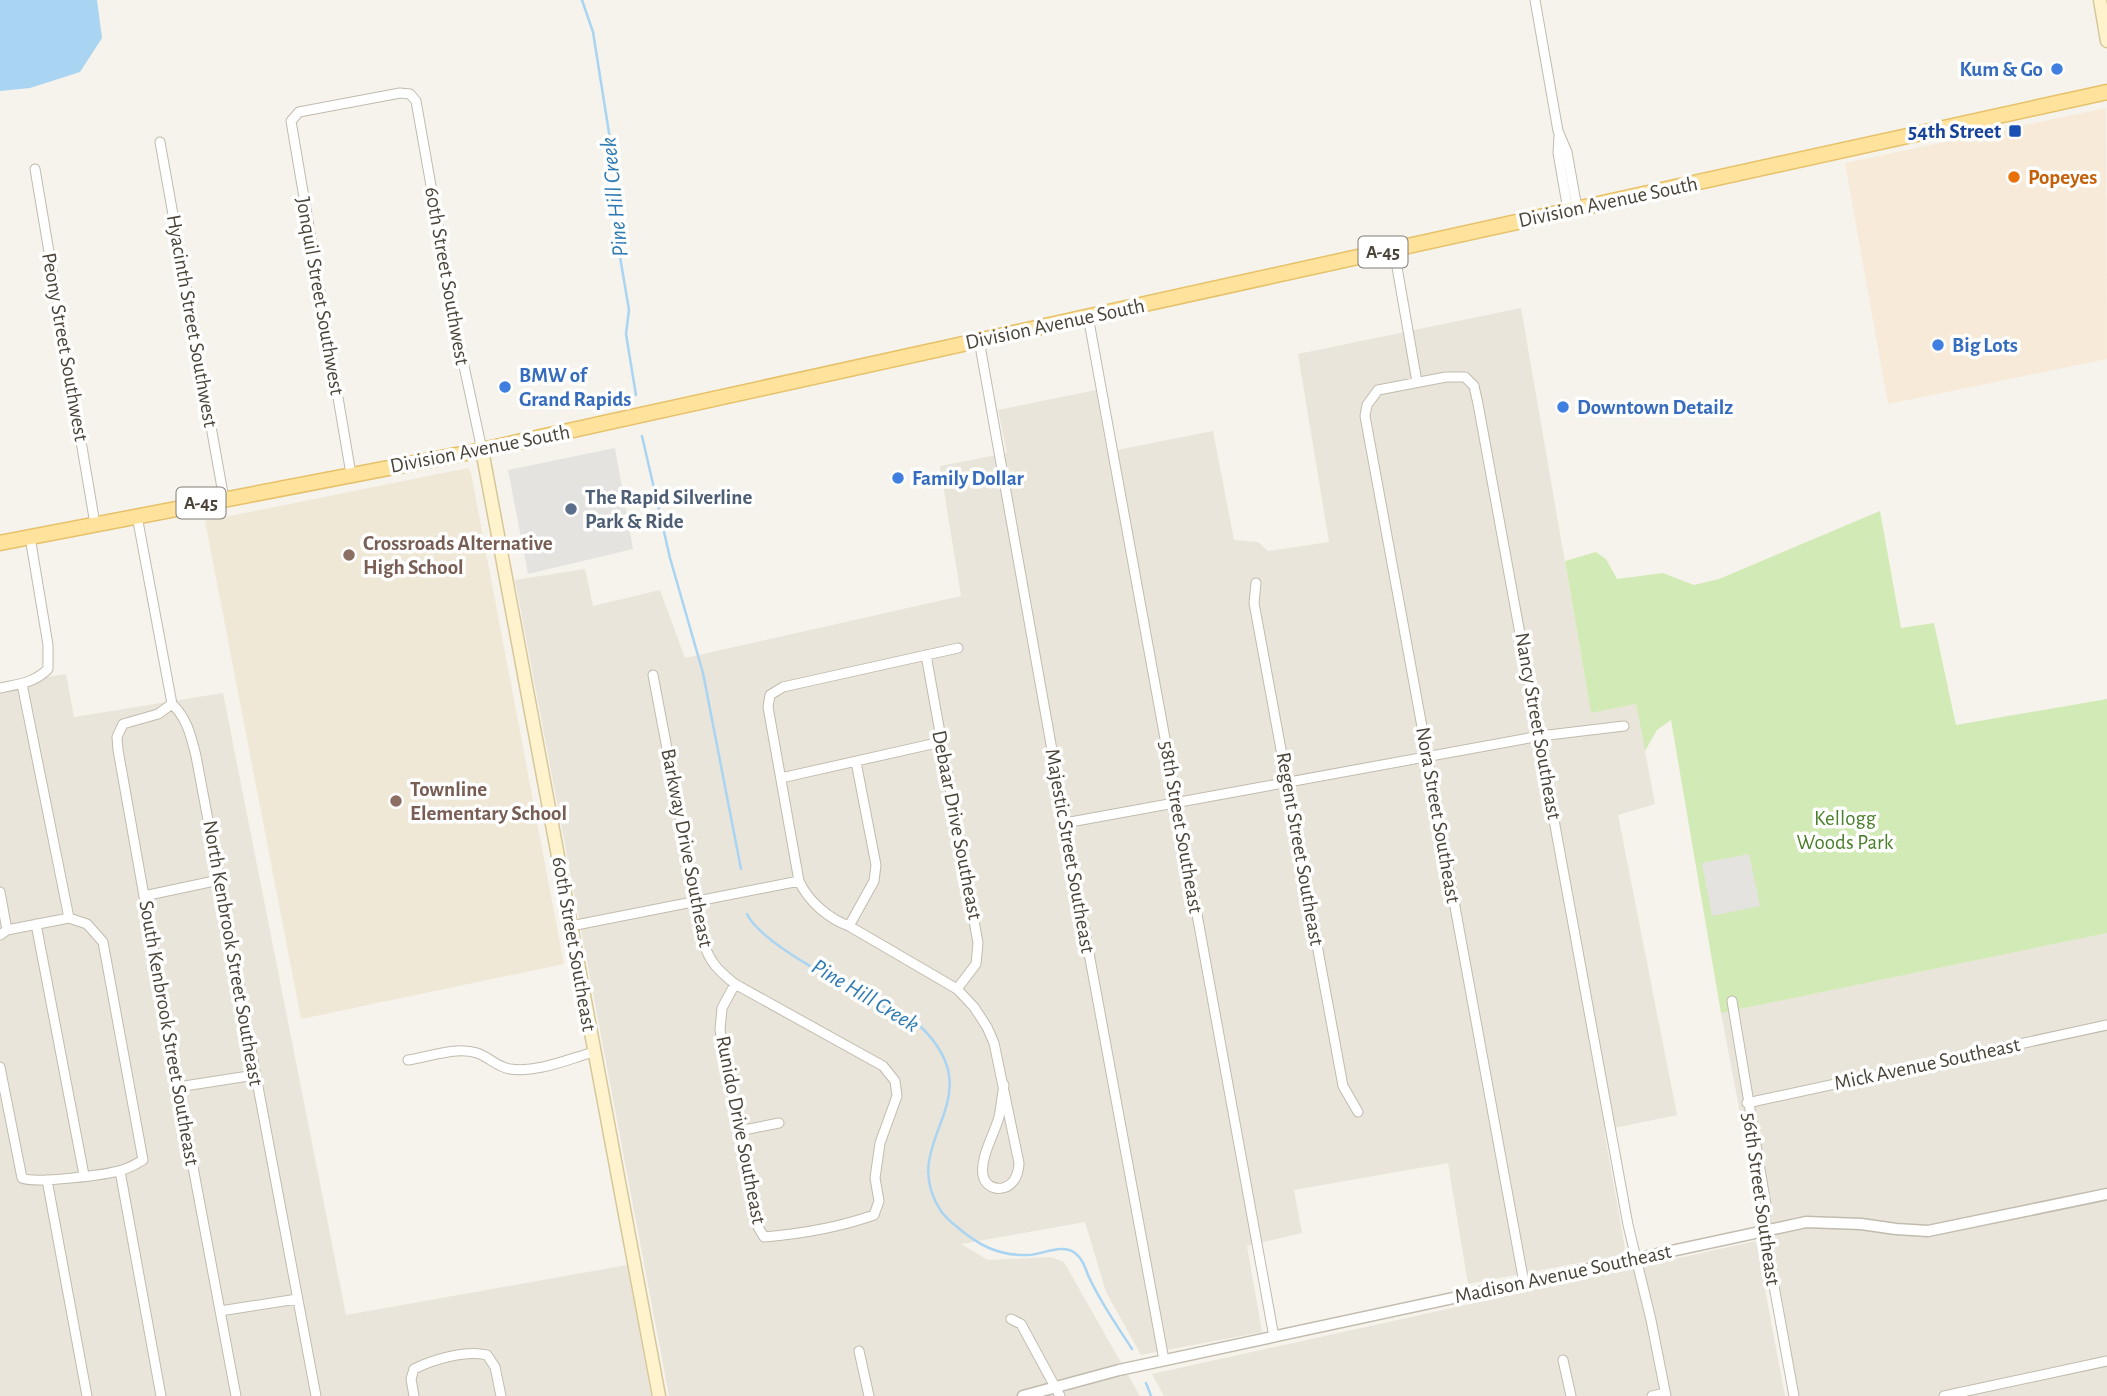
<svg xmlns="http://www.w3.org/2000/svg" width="2107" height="1396" viewBox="0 0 2107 1396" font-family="'Alegreya Sans',sans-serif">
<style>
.residential{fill:#eae5da}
.commercial{fill:#f7ead8}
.education{fill:#efe8d6}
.green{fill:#d2eab5}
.parking{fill:#e5e3e0}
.water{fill:#a9d4f2}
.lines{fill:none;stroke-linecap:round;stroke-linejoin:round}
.stream{stroke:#a9d4f2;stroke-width:2.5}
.minor-casing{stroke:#c2bbae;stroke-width:11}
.tertiary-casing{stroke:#c2bbae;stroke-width:13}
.secondary-casing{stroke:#d6c79b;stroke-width:15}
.primary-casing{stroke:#e6c16a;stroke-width:17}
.minor{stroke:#fff;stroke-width:9}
.tertiary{stroke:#fff;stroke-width:10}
.secondary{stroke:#fff3cd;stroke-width:12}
.primary{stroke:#ffe39c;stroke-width:14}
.shop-dot{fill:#3f7fe0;stroke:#fff;stroke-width:2.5}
.transit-dot{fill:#1a4fb4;stroke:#fff;stroke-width:2.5}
.food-dot{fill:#e8710a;stroke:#fff;stroke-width:2.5}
.service-dot{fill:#5c6f8a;stroke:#fff;stroke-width:2.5}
.education-dot{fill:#8d6e63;stroke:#fff;stroke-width:2.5}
.labels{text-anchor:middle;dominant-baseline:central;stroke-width:7;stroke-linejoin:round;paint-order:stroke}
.shield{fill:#fff;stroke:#817c74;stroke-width:2}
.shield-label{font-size:19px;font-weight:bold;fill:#4b4439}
.shop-label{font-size:21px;font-weight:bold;fill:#366cbe;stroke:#fff;text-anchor:start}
.transit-label{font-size:21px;font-weight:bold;fill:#164399;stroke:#fff;text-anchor:end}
.food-label{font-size:21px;font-weight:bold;fill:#c56008;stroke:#fff;text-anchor:start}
.street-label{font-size:21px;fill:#4b4439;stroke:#fff}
.service-label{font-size:21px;font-weight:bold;fill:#4e5e75;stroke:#fff;text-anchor:start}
.education-label{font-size:21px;font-weight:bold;fill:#785e54;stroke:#fff;text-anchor:start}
.park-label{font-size:21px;fill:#4a7f2a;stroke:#fff}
.water-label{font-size:23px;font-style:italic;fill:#2e7ab2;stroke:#fff}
</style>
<rect width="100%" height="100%" fill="#f6f3ec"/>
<path class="residential" d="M1521,308l70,405 45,-9 19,100 -37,11 59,300 -73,15 22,124 -158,30 -20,-121 -154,27 8,43 -55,13 15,86 -121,23 -35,-63 -21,-70 -124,22 27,16 63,-3 13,5 76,134h-471l-154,-816 70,-11 8,37 67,-16 25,68 276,-62 -21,-130 67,-13 -9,-43 98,-20 11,62 106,-21 21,109 24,2 10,9 61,-9 -31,-188z
M66,674l8,43 149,-24 123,622 281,-50 24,131h-651v-712z
M2107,933v463h-313l-73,-383z
M1756,1241l29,155h-621l-12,-22z"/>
<path class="commercial" d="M2106,108l1,251 -219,45 -43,-241z"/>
<path class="education" d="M468,468l3,5 93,491 -263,55 -96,-498z"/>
<path class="green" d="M1880,511l21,117 33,-5 22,102 151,-26v234l-386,80 -50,-293 -14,10 -12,21 -9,-47 -45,9 -26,-152 31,-9 10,7 11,20 46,-6 31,12 25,-6z"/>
<path class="parking" d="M615,448l18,101 -105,25 -20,-104z
M1749,854l11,52 -48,10 -10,-53z"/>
<path class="water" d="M0,0h97l5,38 -22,34 -50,16 -30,3z"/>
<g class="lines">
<path class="stream" d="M582,0l11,32 27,170 -4,31 13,77 -3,24 10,61
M642,436l28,122 33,115 38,196
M747,914c16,35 134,90 172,111 79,75 -25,115 22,186 4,6 10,11 15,15 22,19 42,30 72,29 14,0 34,-12 47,-2 7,5 10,14 13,22 12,27 28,49 44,74
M1146,1383l5,13"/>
<defs>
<path id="minor" d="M1535,0l23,131 9,21 10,56
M1559,136l-1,17 10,57
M160,142l64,357
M35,169l60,355
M1394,250l23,132
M1088,316l186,1021
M979,340l86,483 99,537
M351,474l-60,-353 8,-9 101,-19 10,1 6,7 42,237 24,112
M137,516l35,188c15,14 19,32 24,52l120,640
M1256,583l-2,20 89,483 15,26
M958,648l-175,39 -13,8 -2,12 31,174c9,20 30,38 50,45l108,63 17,18 13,20 7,16 25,120c-1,32 -33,31 -36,12 -3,-18 11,-40 16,-58 2,-10 3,-21 5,-32
M926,655l52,288 -2,21 -19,25
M653,675l51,268c5,19 16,29 31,41l148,82 12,15 2,15 -17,47 -5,35 4,23 -5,14c-34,12 -74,19 -110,22l-6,-10 -38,-197 2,-22 13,-24
M0,688c19,-4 34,-5 48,-19v-24l-18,-108
M172,704l-14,10 -35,10 -6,13 1,13 60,337 58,309
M781,778l160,-36
M1065,823l475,-87 84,-10
M0,892l7,38
M144,896l75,-16
M36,924l48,251
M571,926l228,-45
M849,926l25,-45 2,-16 -20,-103
M0,935l7,-5 62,-12
M1732,1001l34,204 -2,26 30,165
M408,1060c21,-3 48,-14 69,-7 12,4 20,14 33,16 28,4 58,-10 84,-17
M0,1067l22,111c12,6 84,-3 100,-8 8,-2 14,-6 21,-10l-40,-218 -16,-18 -18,-6 -47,-234
M178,1087l77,-12
M1747,1103l360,-78
M739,1131l40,-8
M120,1171l41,225
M47,1180l40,216
M1524,1283l-159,-867 2,-11 11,-15 68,-13h19l9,9 4,18 150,821 23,95 15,76
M220,1311l77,-12
M1011,1319l10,5 39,72
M859,1351l10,45
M1563,1360l8,36
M414,1396l-3,-17 3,-10c20,-10 52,-19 73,-14l8,12 6,29
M1652,1396l13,-3
M1944,1396l163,-35"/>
<path id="tertiary" d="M1023,1396l96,-26 687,-148 55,2 35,5 32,2 179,-37"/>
<path id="secondary" d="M2100,0l7,41
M482,450l177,946"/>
<path id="primary" d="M0,543l482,-93 1625,-358"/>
</defs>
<use href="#minor" class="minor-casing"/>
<use href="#tertiary" class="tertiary-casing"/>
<use href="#secondary" class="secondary-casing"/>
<use href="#primary" class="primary-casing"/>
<use href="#minor" class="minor"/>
<use href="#tertiary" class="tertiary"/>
<use href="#secondary" class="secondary"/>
<use href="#primary" class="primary"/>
</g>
<g class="shop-dot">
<circle cx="2057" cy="69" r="7"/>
<circle cx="1938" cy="345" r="7"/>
<circle cx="505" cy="387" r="7"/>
<circle cx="1563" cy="407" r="7"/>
<circle cx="898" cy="478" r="7"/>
</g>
<rect class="transit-dot" x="2008" y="124" width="14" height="14" rx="3.5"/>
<circle class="food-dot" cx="2014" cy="177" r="7"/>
<circle class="service-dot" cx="571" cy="509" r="7"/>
<g class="education-dot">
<circle cx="349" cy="555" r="7"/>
<circle cx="396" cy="801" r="7"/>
</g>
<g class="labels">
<g class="shield">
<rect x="1358.5" y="236.5" width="49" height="31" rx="5"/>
<rect x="176.5" y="487.5" width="49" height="31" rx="5"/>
</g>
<g class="shield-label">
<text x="1383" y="252">A-45</text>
<text x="201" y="503">A-45</text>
</g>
<g class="shop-label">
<text x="2043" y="69" text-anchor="end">Kum &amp; Go</text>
<text x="1952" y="345">Big Lots</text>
<text x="519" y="375">BMW of<tspan x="519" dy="24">Grand Rapids</tspan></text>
<text x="1577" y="407">Downtown Detailz</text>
<text x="912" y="478">Family Dollar</text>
</g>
<g class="transit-label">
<text x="2001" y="131">54th Street</text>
</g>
<g class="food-label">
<text x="2028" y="177">Popeyes</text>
</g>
<g class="street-label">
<text transform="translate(1608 202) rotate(-12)">Division Avenue South</text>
<text transform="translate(447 276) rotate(80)">60th Street Southwest</text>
<text transform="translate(320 296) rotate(80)">Jonquil Street Southwest</text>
<text transform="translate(192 321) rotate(80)">Hyacinth Street Southwest</text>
<text transform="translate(1055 324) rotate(-12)">Division Avenue South</text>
<text transform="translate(65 347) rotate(80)">Peony Street Southwest</text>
<text transform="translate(480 449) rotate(-11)">Division Avenue South</text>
<text transform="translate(1538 726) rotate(80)">Nancy Street Southeast</text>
<text transform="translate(1438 815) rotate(80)">Nora Street Southeast</text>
<text transform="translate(957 825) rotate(79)">Debaar Drive Southeast</text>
<text transform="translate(1181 827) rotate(80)">58th Street Southeast</text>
<text transform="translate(687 848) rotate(79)">Barkway Drive Southeast</text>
<text transform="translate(1300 849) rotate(80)">Regent Street Southeast</text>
<text transform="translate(1070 851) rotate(80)">Majestic Street Southeast</text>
<text transform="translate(574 944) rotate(80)">60th Street Southeast</text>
<text transform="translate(233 953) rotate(80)">North Kenbrook Street Southeast</text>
<text transform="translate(169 1033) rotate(80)">South Kenbrook Street Southeast</text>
<text transform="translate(1927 1064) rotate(-12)">Mick Avenue Southeast</text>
<text transform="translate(741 1130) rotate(79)">Runido Drive Southeast</text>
<text transform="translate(1761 1199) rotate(82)">56th Street Southeast</text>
<text transform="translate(1563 1274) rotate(-12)">Madison Avenue Southeast</text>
</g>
<g class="service-label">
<text x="585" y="497">The Rapid Silverline<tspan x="585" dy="24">Park &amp; Ride</tspan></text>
</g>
<g class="education-label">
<text x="363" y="543">Crossroads Alternative<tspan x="363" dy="24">High School</tspan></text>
<text x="410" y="789">Townline<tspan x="410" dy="24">Elementary School</tspan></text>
</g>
<g class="park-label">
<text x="1845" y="818">Kellogg<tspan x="1845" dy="24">Woods Park</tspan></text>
</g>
<g class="water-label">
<text transform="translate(615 197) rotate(-96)">Pine Hill Creek</text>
<text transform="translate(865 996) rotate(31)">Pine Hill Creek</text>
</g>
</g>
</svg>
